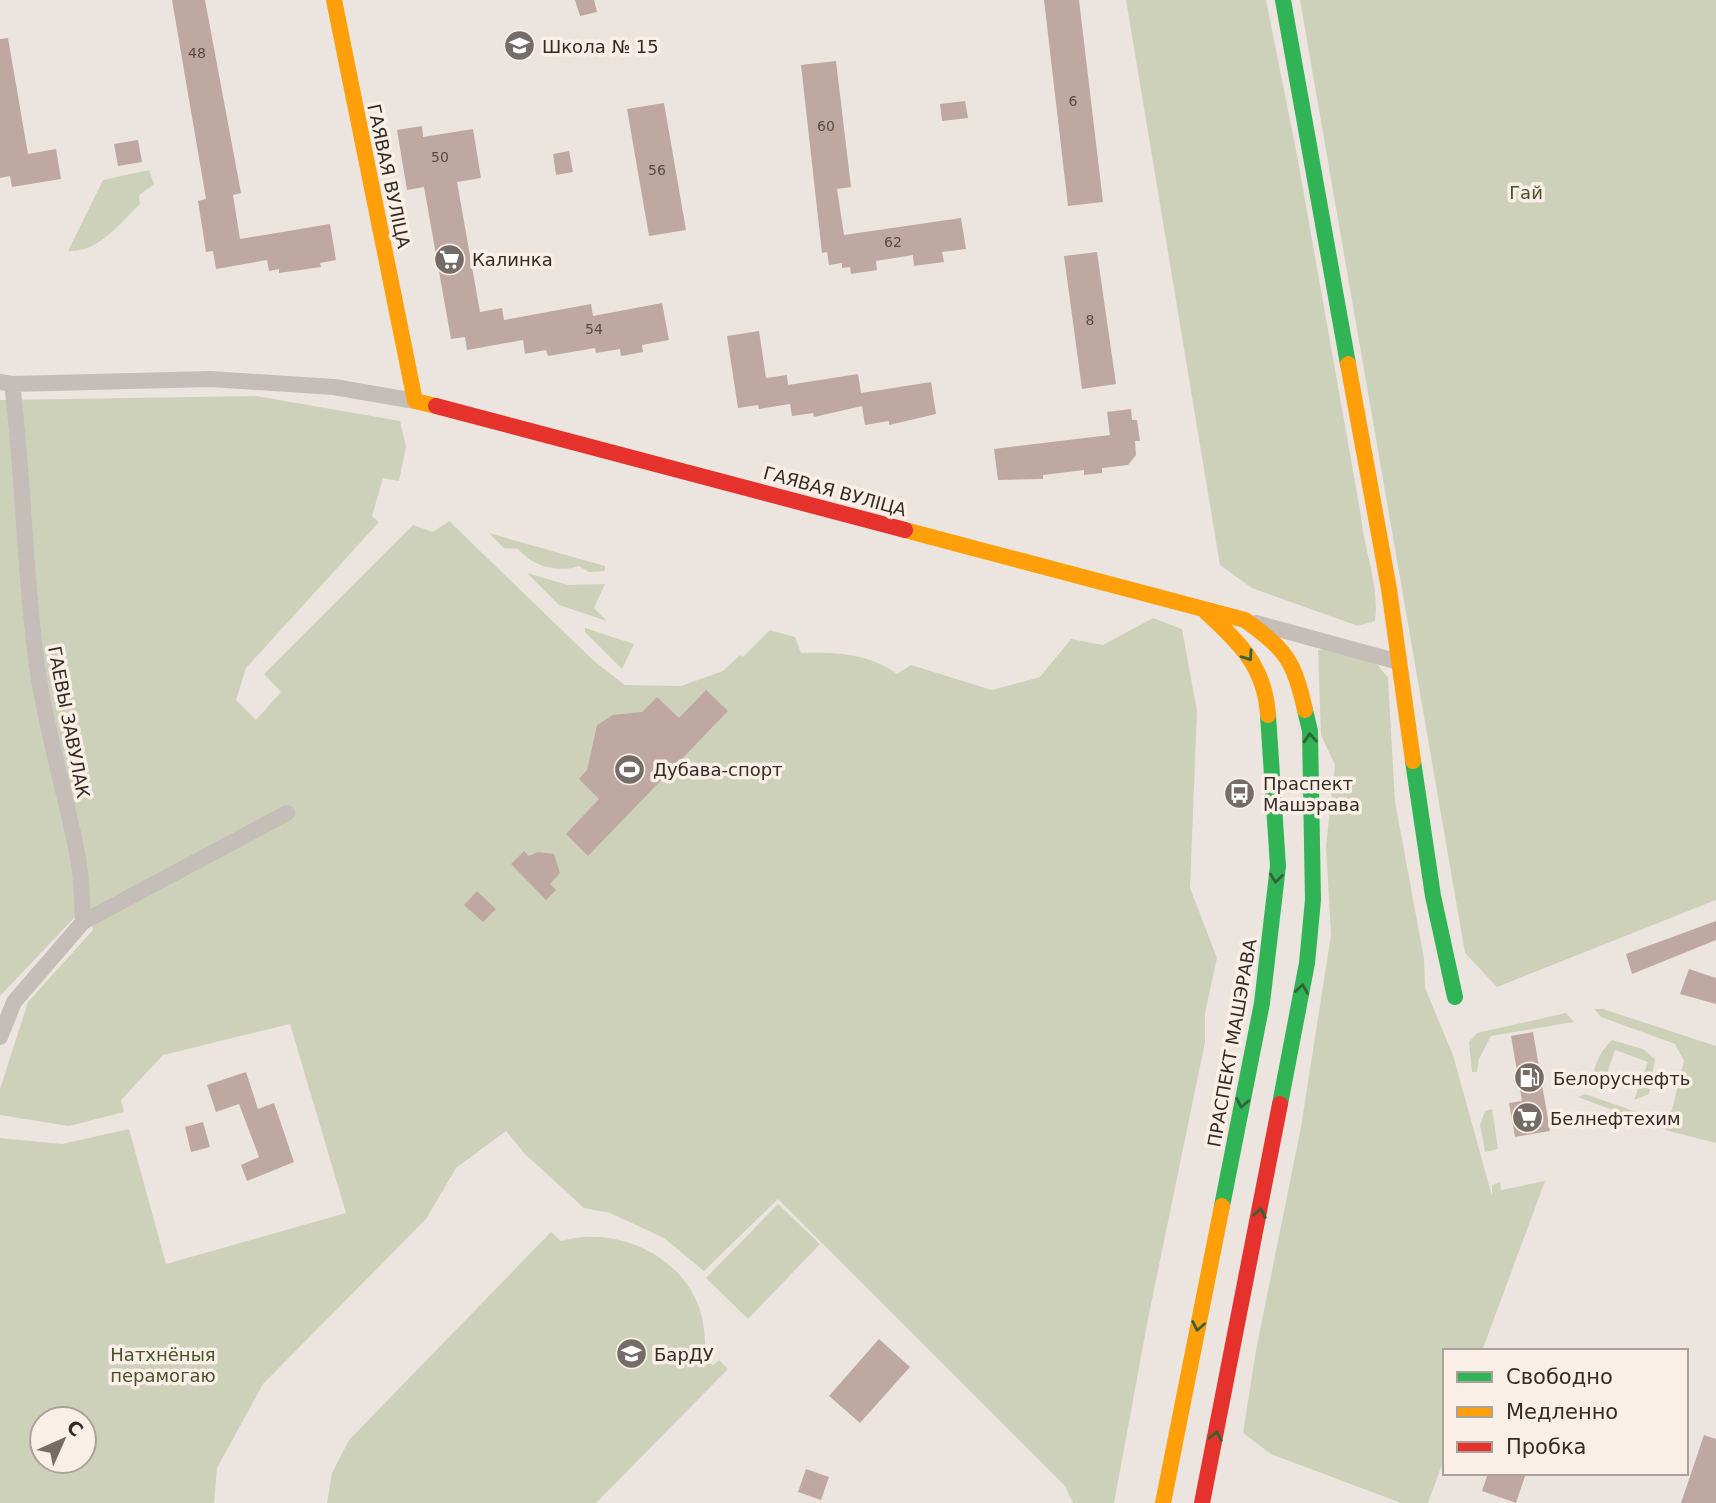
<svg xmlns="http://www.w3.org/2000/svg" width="1716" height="1503" viewBox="0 0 1716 1503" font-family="'DejaVu Sans',sans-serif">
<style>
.green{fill:#ced1b9;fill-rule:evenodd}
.building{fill:#bfa8a1}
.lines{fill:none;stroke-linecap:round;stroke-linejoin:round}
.street{stroke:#c5bdb8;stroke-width:16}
.fast{stroke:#30b455;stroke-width:16}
.slow{stroke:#ff9f0a;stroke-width:16}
.jam{stroke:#e5322d;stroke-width:16}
.oneway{stroke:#336239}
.labels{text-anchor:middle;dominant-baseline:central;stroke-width:7;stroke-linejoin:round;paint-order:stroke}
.number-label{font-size:14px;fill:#584a46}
.poi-label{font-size:18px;fill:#352b27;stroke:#f9efe6;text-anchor:start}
.street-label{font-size:18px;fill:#352b27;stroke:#f9efe6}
.park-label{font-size:18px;fill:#46532b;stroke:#f9efe6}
</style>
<rect width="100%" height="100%" fill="#ece5df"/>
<path class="green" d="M1126,0h140l31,155 64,361c3,34 19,71 14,105l-17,5 -106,-38 -32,-23z
M1300,0h416v900l-219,87 -32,-34z
M149,170l5,14 -15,11 1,9c-21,20 -42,49 -72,47l35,-71z
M256,396l144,25 6,26 -7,34 -16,-3 -11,38 7,6 -133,146 -10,32 20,20 25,-28 -17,-18 149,-149 20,7 16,-11 145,140 31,24 56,1 42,-15 17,-16 3,2 27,-27 25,7 6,16c34,-1 68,0 96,21l14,-9 81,25 48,-13 31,-38 32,6 50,-27 29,11 15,82 -7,177 27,70 -12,55v29l-57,277 -34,184h-41l-8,-17 -287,-287 -74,72 -40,-33 -54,-25 -26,-5 -59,-54 -19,-23 -50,37 -30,51 -163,165 -46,84 -3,35h-214v-365l62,6 67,-15 37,135 180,-51 -56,-189 -127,31 -42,45 3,12 -55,14 -69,-11v-26l28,-87 65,-72 -3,-24 -15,11 -75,79v-596zM42,1419h42v42h-42z
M489,533l116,33v5l-16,1 -10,-6c-22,7 -45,1 -61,-17l-14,-1z
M527,573l41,12 37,-1 -11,24 13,13 -48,-16z
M585,628l49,16 -12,25 -37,-37z
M1361,644l27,34 7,124 29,156 1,30 28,67 39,141v-11l8,-3 1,8 44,-9 -63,170h-37v105l-17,47h-27l-130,-49 -28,-21 13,-83 45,-223 30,-192 -5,-89 9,-81 -14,-30 -3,-85z
M1594,1009h9l113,37v97l-47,-12 -91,-34 7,-3 72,25 15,-9 12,-49 -9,-17 -74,-27z
M1566,1013l8,9 -83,14 -12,23 -2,13h-5l-3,-30 8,-9z
M1612,1040l31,9 12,10 -6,35 -15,6 14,-38 -33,-12 -13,38 -8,-4c-3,-16 7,-34 18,-44z
M1492,1109l6,40 -13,3 -5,-27 5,-14z
M778,1204l42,40 -72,75 -42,-41z
M551,1232l10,9c51,-15 114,10 136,61 8,18 8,39 9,58l7,5 6,-5 9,9 -132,134h-269l5,-30 17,-33z"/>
<path class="building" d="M172,0h33l36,193 -8,2 7,44 90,-15 6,36 -16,3 1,4 -42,6v-4l-10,2 -2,-11 -51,9 -3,-18 -7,1 -8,-51 8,-2z
M575,0h19l3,12 -17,4z
M1044,0h35l24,202 -35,4z
M8,38l20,116 28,-5 5,30 -49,8 -2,-11 -10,2v-139z
M836,61l15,126 -14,2 7,46 117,-17 5,31 -24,3 2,10 -30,4 -1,-11 -37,6 1,9 -26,4 -1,-7 -8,1v-5l-13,2 -2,-13 -5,1 -21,-188z
M965,101l3,17 -26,3 -2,-17z
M664,103l22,127 -37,6 -22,-127z
M422,126l1,11 50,-8 8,49 -24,4 23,130 22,-4 2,12 87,-16 2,12 69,-13 7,37 -27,5 1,7 -22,4 -1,-7 -24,4 -1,-5 -47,8 -2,-6 -21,4 -2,-14 -56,10 -2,-13 -14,2 -27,-152 -17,3 -10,-60z
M138,140l4,22 -24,4 -4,-22z
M569,151l4,21 -17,3 -3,-21z
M1097,252l19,132 -34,5 -18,-133z
M759,331l7,47 21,-3 1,10 70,-11 3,19 70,-11 5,32 -47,11v-4l-24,4 -3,-19 -48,11 -1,-4 -21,3 -2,-12 -31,5 -1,-4 -20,3 -11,-72z
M1131,409l1,11h5l3,21h-5l1,14 -8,10 -26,3v5l-18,2v-5l-41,5v4l-45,1 -4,-31 116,-14 -3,-23z
M706,690l22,21 -140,145 -22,-22 33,-35 -20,-20 8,-9 10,-45 16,-10 29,-3 15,-15 22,21z
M524,851l5,5 9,-4 16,2 6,19 -10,11 6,6 -10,10 -35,-36z
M477,891l19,18 -13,13 -19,-17z
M1716,921v19l-84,34 -6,-20z
M1689,969l27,9v26l-36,-10z
M1533,1032l17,99 -35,6 -6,-34 13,-2 -11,-65z
M246,1072l12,37 16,-6 20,59 -47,19 -6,-16 18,-8 -20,-53 -23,8 -9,-27z
M203,1122l7,25 -19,5 -6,-25z
M879,1339l31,28 -50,56 -31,-27z
M1704,1435l12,4v64h-35z
M806,1469l23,8 -8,23 -23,-8z
M1488,1473h38l-10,30 -34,-12z"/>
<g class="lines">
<path class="street" d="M0,382l12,2 199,-5 123,8 81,14
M1256,623l143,39
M83,922l204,-109
M0,1037l14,-35 69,-80c-1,-21 -1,-43 -5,-64 -12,-64 -32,-127 -41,-192 -13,-94 -13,-188 -25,-282"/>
<path class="fast" d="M1283,0l65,364
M1413,761l20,135 22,101
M1280,1104l27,-141 6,-63 -3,-169 -5,-21
M1222,1206l40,-203 16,-137 -10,-151"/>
<path class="slow" d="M334,0l81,401 21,5
M1348,364l41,225 24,172
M905,530l340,90c41,30 49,40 60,90
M1206,612c34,31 59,55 62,103
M1163,1503l59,-297"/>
<path class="jam" d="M436,406l469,124
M1202,1503l78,-399"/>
</g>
<defs><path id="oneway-chevron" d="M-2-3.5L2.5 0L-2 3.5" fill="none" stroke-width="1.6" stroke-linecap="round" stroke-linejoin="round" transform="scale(1.75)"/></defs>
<g class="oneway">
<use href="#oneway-chevron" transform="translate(1248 656) rotate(55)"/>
<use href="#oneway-chevron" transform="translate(1310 738) rotate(-94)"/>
<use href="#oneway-chevron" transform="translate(1276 878) rotate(96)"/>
<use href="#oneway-chevron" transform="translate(1302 989) rotate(-81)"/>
<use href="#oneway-chevron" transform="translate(1242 1103) rotate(101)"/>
<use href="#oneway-chevron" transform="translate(1260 1213) rotate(-79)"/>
<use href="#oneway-chevron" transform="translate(1198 1326) rotate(101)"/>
<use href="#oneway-chevron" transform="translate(1216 1436) rotate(-79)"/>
</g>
<defs>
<symbol id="school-disc" viewBox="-11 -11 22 22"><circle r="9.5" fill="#756c67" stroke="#f9efe6"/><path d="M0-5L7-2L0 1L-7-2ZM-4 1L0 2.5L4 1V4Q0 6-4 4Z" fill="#fff"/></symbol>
<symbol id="supermarket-disc" viewBox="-11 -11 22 22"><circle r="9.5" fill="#756c67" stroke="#f9efe6"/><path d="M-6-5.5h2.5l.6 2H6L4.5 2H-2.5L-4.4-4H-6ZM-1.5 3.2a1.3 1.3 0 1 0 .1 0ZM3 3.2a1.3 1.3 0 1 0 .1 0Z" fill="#fff"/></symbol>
<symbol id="stadium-disc" viewBox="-11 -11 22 22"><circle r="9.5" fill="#756c67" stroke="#f9efe6"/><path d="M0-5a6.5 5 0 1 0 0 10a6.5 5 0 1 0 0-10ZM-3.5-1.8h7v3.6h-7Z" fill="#fff"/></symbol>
<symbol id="bus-disc" viewBox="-11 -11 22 22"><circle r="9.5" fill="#756c67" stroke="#f9efe6"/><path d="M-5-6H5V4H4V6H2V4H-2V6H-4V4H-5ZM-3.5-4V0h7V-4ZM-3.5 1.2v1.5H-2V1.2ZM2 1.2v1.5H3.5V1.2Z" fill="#fff"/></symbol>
<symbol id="fuel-disc" viewBox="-11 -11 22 22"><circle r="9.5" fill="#756c67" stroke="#f9efe6"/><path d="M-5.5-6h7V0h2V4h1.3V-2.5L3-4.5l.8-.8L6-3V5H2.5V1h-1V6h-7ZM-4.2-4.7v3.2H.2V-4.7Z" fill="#fff"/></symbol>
<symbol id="university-disc" viewBox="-11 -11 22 22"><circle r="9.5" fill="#756c67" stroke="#f9efe6"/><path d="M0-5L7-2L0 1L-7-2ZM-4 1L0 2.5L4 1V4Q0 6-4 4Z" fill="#fff"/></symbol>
</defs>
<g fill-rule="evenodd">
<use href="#school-disc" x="502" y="28" width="35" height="35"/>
<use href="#supermarket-disc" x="432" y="242" width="35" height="35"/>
<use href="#stadium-disc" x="612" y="752" width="35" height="35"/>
<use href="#bus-disc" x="1222" y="776" width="35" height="35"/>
<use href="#fuel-disc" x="1512" y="1060" width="35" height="35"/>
<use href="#supermarket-disc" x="1510" y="1100" width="35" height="35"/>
<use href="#university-disc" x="614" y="1336" width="35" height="35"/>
</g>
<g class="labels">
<g class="number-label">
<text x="197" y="53">48</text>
<text x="1073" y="101">6</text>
<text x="826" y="126">60</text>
<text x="440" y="157">50</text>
<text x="657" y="170">56</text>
<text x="893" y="242">62</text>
<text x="1090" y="320">8</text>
<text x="594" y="329">54</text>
</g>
<g class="poi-label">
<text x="542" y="46">Школа № 15</text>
<text x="472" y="259">Калинка</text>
<text x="653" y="769">Дубава-спорт</text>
<text x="1263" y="783">Праспект<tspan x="1263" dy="21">Машэрава</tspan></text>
<text x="1553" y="1078">Белоруснефть</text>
<text x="1550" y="1118">Белнефтехим</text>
<text x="654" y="1354">БарДУ</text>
</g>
<g class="street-label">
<text transform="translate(389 176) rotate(78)">ГАЯВАЯ ВУЛІЦА</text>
<text transform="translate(835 491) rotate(15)">ГАЯВАЯ ВУЛІЦА</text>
<text transform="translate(69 722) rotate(79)">ГАЕВЫ ЗАВУЛАК</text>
<text transform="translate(1232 1043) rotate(-80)">ПРАСПЕКТ МАШЭРАВА</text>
</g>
<g class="park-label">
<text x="1526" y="192">Гай</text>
<text x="163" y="1354">Натхнёныя<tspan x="163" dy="21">перамогаю</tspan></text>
</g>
</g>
<rect x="1443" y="1349" width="245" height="126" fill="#f9efe6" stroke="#aba19a" stroke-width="2"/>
<rect x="1457" y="1372" width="35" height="10" fill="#30b455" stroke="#aba19a" stroke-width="2"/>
<text x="1506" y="1384" font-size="21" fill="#352b27">Свободно</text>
<rect x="1457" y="1407" width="35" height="10" fill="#ff9f0a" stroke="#aba19a" stroke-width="2"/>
<text x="1506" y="1419" font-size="21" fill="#352b27">Медленно</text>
<rect x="1457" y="1442" width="35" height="10" fill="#e5322d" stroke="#aba19a" stroke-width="2"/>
<text x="1506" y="1454" font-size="21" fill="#352b27">Пробка</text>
<g transform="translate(63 1440) rotate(45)"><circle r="33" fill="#f9efe6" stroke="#aba19a" stroke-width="2"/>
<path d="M0-5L12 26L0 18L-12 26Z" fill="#756c67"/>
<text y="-10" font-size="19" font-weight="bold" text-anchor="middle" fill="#352b27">С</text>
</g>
</svg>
